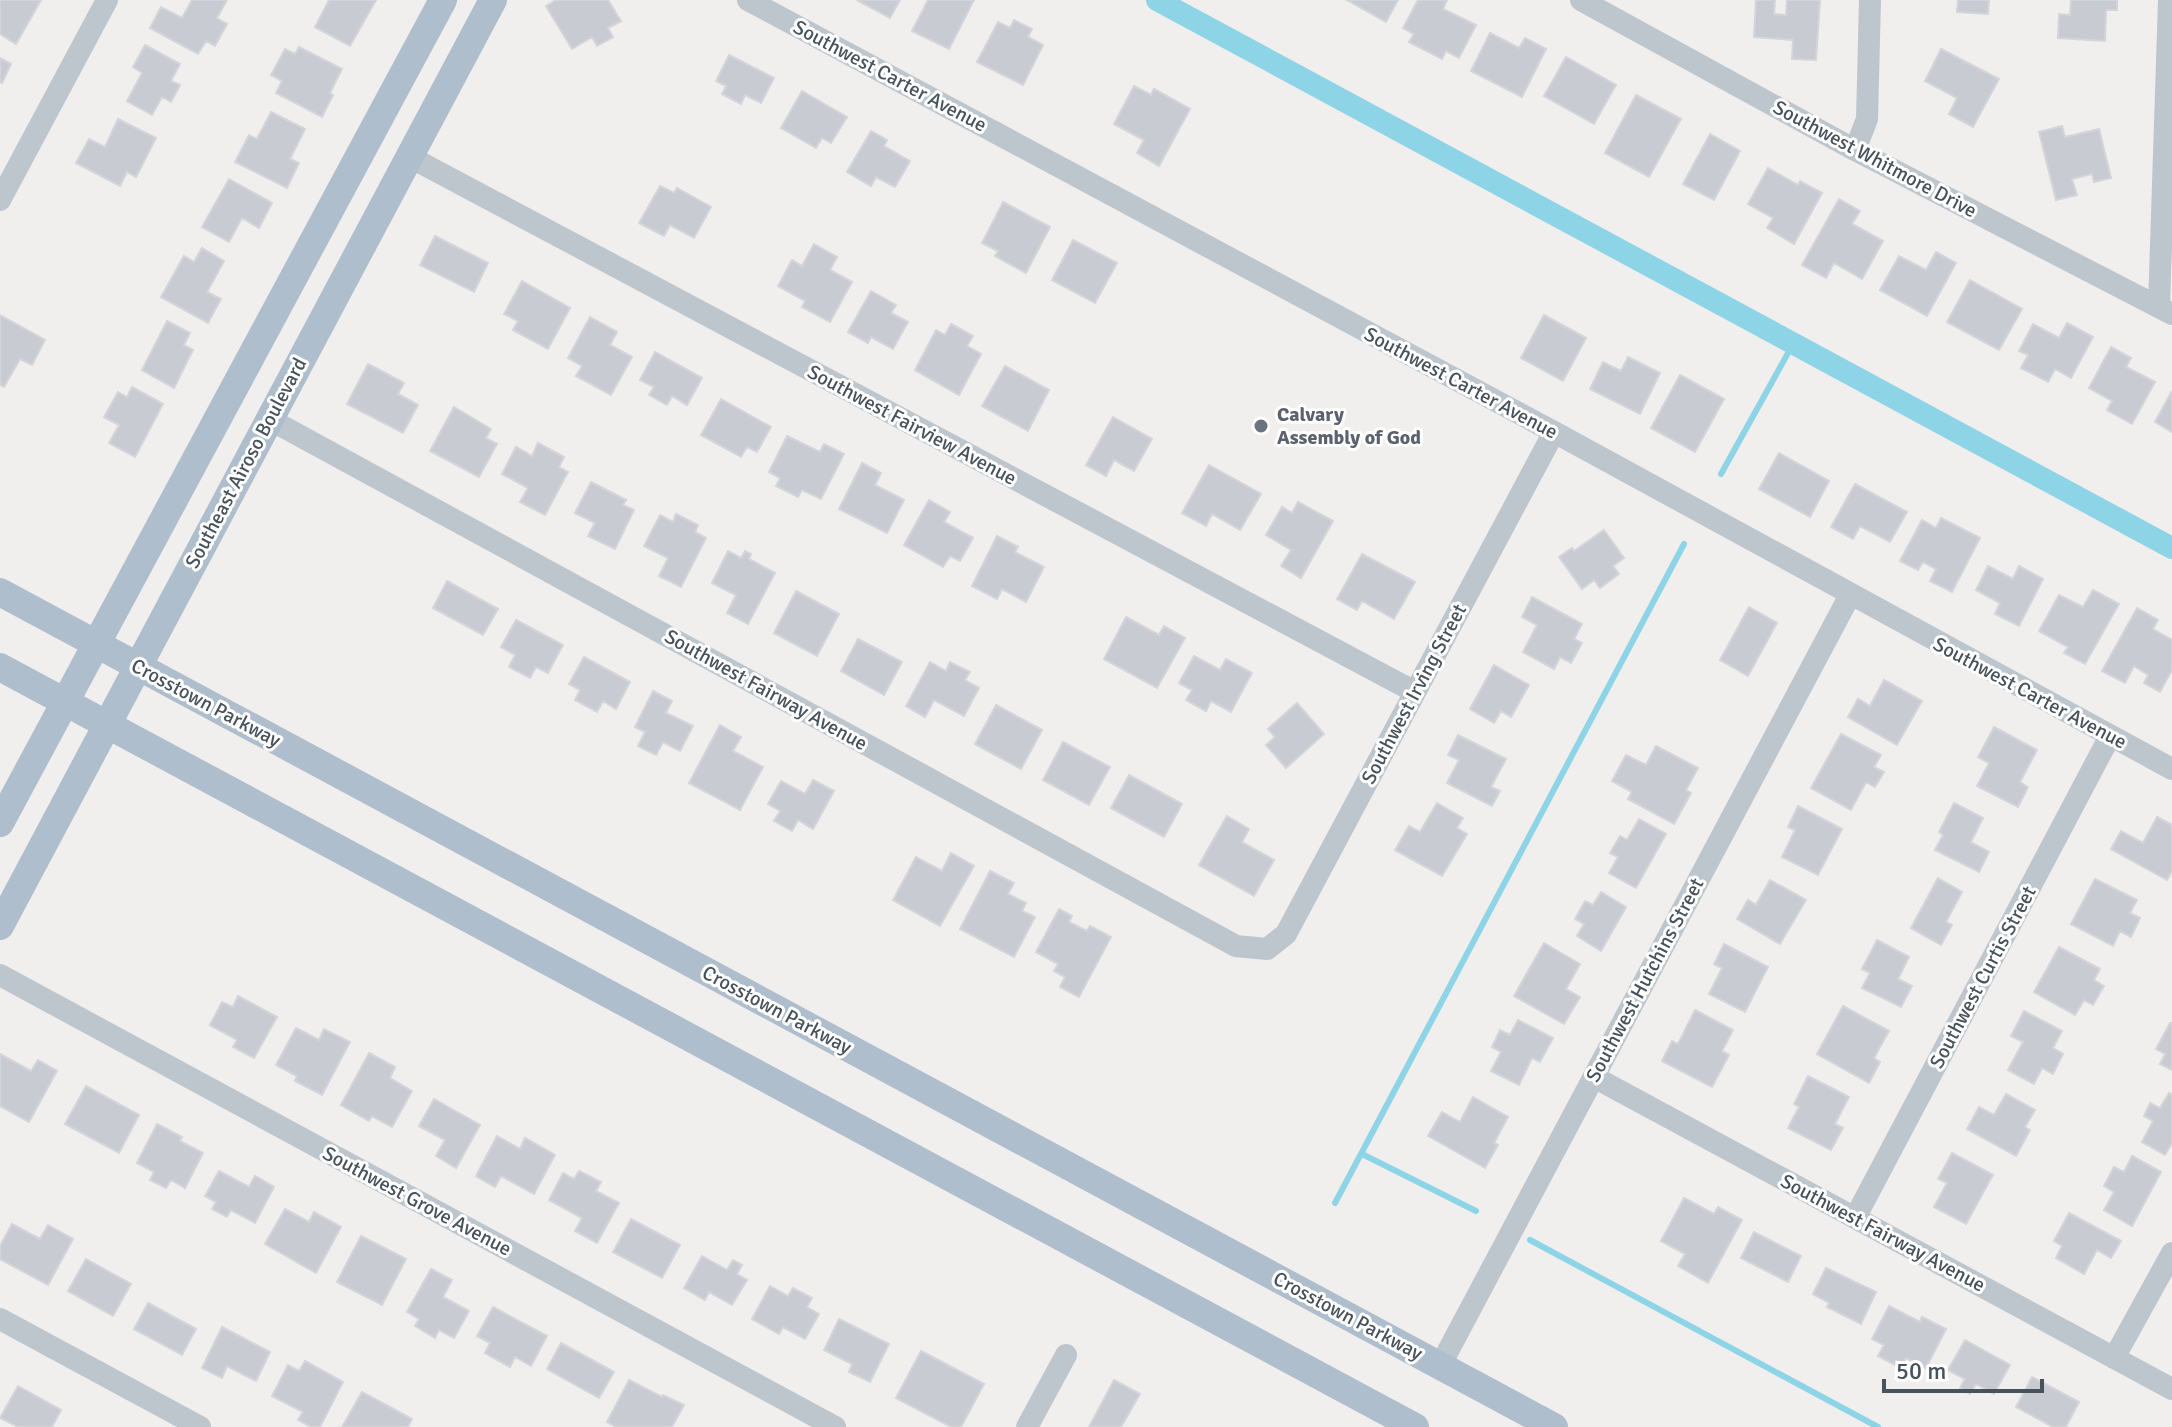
<svg xmlns="http://www.w3.org/2000/svg" width="2172" height="1427" viewBox="0 0 2172 1427" font-family="Signika,sans-serif">
<style>
.lines{fill:none;stroke-linecap:round;stroke-linejoin:round}
.stream{stroke:#8ed4e7;stroke-width:6}
.canal{stroke:#8ed4e7;stroke-width:22}
.building{fill:#c8cbd1;stroke:#d3d5da;stroke-width:2}
.minor{stroke:#bdc6cd;stroke-width:22}
.major{stroke:#afbecc;stroke-width:28}
.worship-dot{fill:#6b7280;stroke:#fff;stroke-width:3}
.labels{text-anchor:middle;dominant-baseline:central;stroke-width:6;stroke-linejoin:round;paint-order:stroke}
.street-label{font-size:20px;fill:#47525b;stroke:#fff}
.worship-label{font-size:20px;font-weight:bold;fill:#5b616d;stroke:#fff;text-anchor:start}
</style>
<rect width="100%" height="100%" fill="#f1eeee"/>
<g class="lines">
<path class="stream" d="M1721,474l72,-130
M1362,1154l114,57
M1335,1203l349,-659
M1530,1240l348,187"/>
<path class="canal" d="M1157,0l1015,548"/>
</g>
<path class="building" d="M0,0h41l-25,44 -16,-10z
M192,0h35l-10,18 10,6 -12,22 -9,-5 -8,13 -48,-26 11,-21 21,11z
M329,0h47l-26,46 -35,-19z
M556,0h52l13,21 -13,7 5,9 -16,9 -5,-9 -20,12 -26,-43z
M857,0h43l-10,18z
M928,0h46l-25,49 -37,-18z
M1347,0h51l-12,22z
M1418,0h29l-4,9 33,16 -17,33 -13,-7 -4,8 -33,-17 5,-8 -11,-6z
M1756,0h19l-1,14 12,1 1,-15h33l-4,60 -24,-1 1,-19 -39,-3z
M1958,0h31l-1,14 -31,-2z
M2071,0h46v10h-11l-1,31 -47,-3 1,-24 11,1z
M1014,20l18,9 -4,8 15,8 -20,40 -46,-23 21,-40 12,6z
M1490,33l29,15 6,-10 21,11 -24,48 -51,-26z
M145,45l35,19 -9,17 9,4 -9,17 -9,-5 -10,18 -25,-14 15,-28 -9,-6z
M299,47l43,22 -12,24 3,2 -11,22 -46,-24 6,-12 -11,-6 14,-26 10,5z
M1941,49l58,30 -26,48 -24,-13 8,-16 -32,-17z
M729,55l45,23 -13,25 -16,-8 -4,9 -19,-10 4,-8 -10,-5z
M1566,57l50,28 -22,39 -50,-28z
M0,58l11,6 -9,19 -2,-1z
M1134,86l17,9 3,-6 36,20 -31,57 -22,-13 7,-13 -30,-16z
M802,91l45,26 -16,26 -9,-5 -6,10 -35,-20z
M1636,95l45,24 -32,58 -44,-24z
M271,112l34,17 -15,30 9,4 -12,25 -52,-26 14,-27 8,4z
M118,119l38,19 -20,39 -9,-5 -7,14 -44,-23 13,-24 16,8z
M2062,126l3,11 34,-8 12,49 -17,4 -2,-8 -20,5 5,16 -21,5 -17,-68z
M871,131l16,9 -3,6 26,15 -15,26 -19,-10 -5,9 -24,-14z
M1710,134l30,17 -26,49 -31,-16z
M1768,168l30,17 2,-4 22,12 -28,51 -27,-16 6,-10 -25,-14z
M229,179l43,24 -13,25 -17,-10 -13,24 -27,-15z
M660,186l14,7 3,-5 34,19 -17,31 -24,-13 -6,11 -25,-13z
M1839,199l21,12 -8,13 31,17 -21,38 -28,-16 -8,15 -24,-13z
M1003,202l47,25 -24,46 -31,-17 3,-5 -16,-8z
M435,236l53,27 -14,29 -54,-27z
M1073,240l44,23 -22,40 -43,-23z
M814,244l23,13 -7,13 22,12 -22,40 -28,-15 3,-6 -27,-15 14,-26 10,6z
M202,248l22,13 -17,31 14,7 -13,24 -47,-26 23,-41 10,6z
M1936,252l20,11 -29,53 -47,-26 19,-34 27,14z
M1970,280l52,29 -23,41 -52,-28z
M522,281l48,27 -22,41 -35,-19 5,-9 -14,-7z
M871,291l25,14 -5,8 17,9 -15,27 -22,-12 -3,6 -20,-11z
M0,315l45,25 -13,25 -12,-6 -16,28 -4,-2z
M1544,315l42,23 -23,43 -42,-23z
M590,317l27,15 -7,13 22,12 -21,38 -35,-19 6,-10 -14,-8z
M167,321l23,12 -6,12 9,5 -19,38 -32,-18z
M2067,323l26,14 -22,41 -16,-9 -7,13 -27,-14 7,-13 -9,-4 14,-27 26,14z
M951,324l22,12 -6,10 14,8 -22,41 -44,-25 21,-40 9,5z
M2111,347l20,11 -5,9 29,15 -23,42 -25,-14 5,-9 -23,-13z
M655,352l47,26 -15,27 -15,-9 -5,9 -18,-10 5,-8 -14,-7z
M1628,357l32,16 -20,41 -50,-25 13,-27 18,9z
M368,364l36,19 -6,11 20,11 -15,28 -56,-29z
M1005,366l44,24 -21,41 -46,-25z
M1680,375l44,24 -29,53 -44,-24z
M132,387l31,17 -28,53 -26,-14 10,-18 -15,-8 14,-25 9,5z
M2172,391v41l-17,-10z
M721,399l50,28 -14,25 -10,-5 -6,10 -40,-22z
M454,407l37,22 -5,9 11,6 -18,33 -49,-26z
M1113,417l39,22 -18,32 -20,-11 -8,16 -20,-11z
M787,436l33,16 4,-8 20,10 -23,45 -19,-9 -4,7 -22,-11 4,-8 -11,-6z
M538,443l26,14 -5,10 9,5 -23,43 -25,-13 8,-14 -26,-14 14,-27 16,9z
M1779,453l50,28 -19,36 -51,-28z
M862,463l19,10 -6,12 29,15 -17,33 -48,-24z
M1209,465l52,29 -21,36 -28,-16 -6,12 -24,-13z
M591,482l35,18 -3,5 11,5 -19,39 -27,-13 7,-13 -20,-10z
M1855,484l52,28 -17,30 -30,-16 -7,13 -22,-12z
M929,500l21,12 -6,10 29,16 -13,23 -10,-5 -7,11 -39,-22z
M1298,502l35,19 -32,57 -20,-12 10,-16 -25,-15 16,-28 10,6z
M676,514l22,11 -3,7 11,6 -25,49 -22,-11 9,-18 -24,-12 16,-31 13,7z
M1941,518l39,20 -28,54 -22,-11 6,-12 -13,-7 -5,8 -18,-9 22,-41 14,8z
M1604,530l20,28 -11,8 6,8 -19,14 -6,-8 -12,9 -23,-32 13,-9 2,3z
M997,536l21,11 -3,5 29,15 -18,35 -24,-13 -5,10 -25,-13z
M728,551l13,7 4,-7 6,3 -2,5 26,14 -27,51 -21,-11 9,-18 -24,-12z
M1362,554l53,28 -21,37 -32,-18 -5,9 -20,-11z
M1988,566l25,13 6,-13 24,13 -24,47 -24,-12 5,-11 -24,-13z
M447,581l51,28 -15,26 -50,-27z
M2093,590l26,14 -34,60 -21,-11 4,-6 -29,-16 20,-36 24,12z
M796,591l43,23 -22,42 -43,-23z
M1532,597l50,27 -8,15 8,4 -11,20 -11,-6 -6,12 -31,-17 14,-27 -15,-8z
M1749,607l28,16 -29,53 -28,-16z
M2137,608l21,12 -5,9 19,11v30l-12,22 -16,-9 4,-8 -14,-9 -9,17 -23,-12z
M1126,617l33,18 5,-9 21,12 -28,50 -53,-29z
M516,620l47,25 -15,28 -12,-6 -6,11 -21,-11 6,-12 -14,-8z
M858,639l44,23 -18,33 -43,-24z
M1194,656l26,14 6,-11 26,14 -21,39 -20,-11 -5,10 -20,-11 6,-10 -13,-7z
M584,657l46,25 -14,27 -13,-8 -6,11 -22,-12 5,-10 -11,-6z
M930,662l16,9 4,-9 20,10 -5,8 14,8 -15,28 -30,-16 -9,17 -19,-11z
M1494,665l35,20 -18,32 -10,-6 -7,12 -24,-14z
M1884,680l38,21 -25,44 -49,-28 10,-18 12,7z
M653,691l19,10 -6,12 27,13 -13,25 -17,-9 -7,13 -18,-9 7,-14 -10,-5z
M1297,703l27,31 -38,34 -20,-23 9,-8 -7,-8z
M996,705l46,25 -21,39 -46,-25z
M720,725l21,12 -8,14 30,16 -23,43 -51,-27z
M1994,727l43,23 -17,32 8,5 -10,20 -41,-21 12,-23 -11,-6z
M1841,734l40,21 -7,12 10,5 -9,15 -9,-5 -15,28 -40,-22z
M1458,735l48,24 -15,28 9,4 -8,15 -45,-23 12,-23 -11,-5z
M1063,742l47,25 -21,38 -46,-25z
M1656,746l42,22 -12,22 5,3 -17,31 -46,-25 4,-7 -20,-11 14,-26 20,10z
M1129,775l53,29 -18,33 -53,-29z
M813,780l21,11 -21,38 -15,-9 -6,11 -18,-10 6,-10 -12,-7 13,-23 24,13z
M1437,803l26,15 -6,10 10,6 -25,42 -47,-26 14,-24 11,6z
M1954,803l29,15 -12,24 18,10 -10,20 -44,-22 8,-15 -4,-3z
M1798,806l44,23 -24,46 -36,-18 13,-27 -7,-3z
M1227,816l22,13 -7,13 32,18 -20,36 -55,-31z
M2157,817l15,8v46l-5,9 -56,-31 10,-18 22,12z
M1639,819l27,15 -30,54 -27,-15 9,-16 -8,-4 10,-17 7,4z
M951,853l23,13 -34,60 -47,-26 23,-43 26,14z
M990,871l24,12 -6,11 18,9 -4,8 13,6 -21,40 -54,-28z
M1938,878l24,14 -16,30 6,3 -11,20 -30,-17z
M2095,879l42,21 -7,13 10,5 -9,19 -11,-6 -7,15 -42,-22z
M1770,880l36,20 -26,44 -43,-25 11,-19 8,5z
M1601,892l25,15 -25,44 -24,-15 7,-12 -9,-5 10,-18 8,4z
M1059,909l13,7 -3,6 18,9 3,-5 21,11 -32,60 -19,-10 5,-10 -11,-6 4,-7 -22,-12z
M1877,940l32,17 -11,22 14,7 -11,21 -39,-19 8,-15 -8,-4z
M1544,943l36,21 -14,25 14,8 -16,27 -50,-28z
M1724,944l44,23 -23,45 -36,-18 13,-26 -8,-4z
M2059,947l41,22 -6,11 10,6 -11,19 -9,-5 -9,15 -41,-23z
M238,996l39,21 -23,41 -21,-11 4,-7 -27,-15 12,-23 11,5z
M1843,1006l46,25 -15,27 6,4 -11,21 -52,-29z
M1695,1010l38,20 -11,21 7,4 -17,32 -50,-26 10,-20 6,3z
M2024,1011l38,20 -9,17 10,6 -10,20 -11,-6 -8,16 -26,-14 15,-28 -12,-6z
M1518,1020l35,18 -13,24 -8,-4 -13,27 -28,-14 10,-19 -9,-5 8,-17 10,5z
M2170,1023h2v47l-12,-6 5,-10 -9,-5z
M296,1028l23,12 5,-11 26,13 -28,53 -27,-14 2,-5 -21,-11z
M369,1053l26,14 -5,11 22,13 -20,36 -20,-11 -3,5 -28,-16z
M0,1054l31,17 7,-11 19,11 -28,51 -29,-16z
M1808,1076l41,21 -14,27 8,4 -12,22 -43,-22 11,-21 -5,-3z
M86,1086l53,29 -20,38 -54,-29z
M2169,1093l3,2v48l-7,12 -23,-13 11,-21 -9,-5 6,-13 10,5z
M2006,1094l29,16 -10,17 5,3 -14,26 -49,-27 12,-22 15,8z
M1473,1097l35,20 -14,26 4,2 -13,23 -57,-32 14,-24 18,10z
M434,1099l46,26 -24,43 -20,-12 9,-16 -26,-14z
M157,1124l25,13 -2,4 23,12 -18,35 -14,-8 -5,8 -16,-8 4,-8 -17,-9z
M497,1136l23,13 5,-11 30,17 -21,39 -33,-18 -6,11 -19,-11z
M1952,1153l41,22 -27,49 -32,-17 13,-24 -9,-4z
M2132,1156l29,16 -29,54 -28,-16 10,-18 -10,-6 10,-19 10,5z
M219,1171l30,16 6,-11 19,11 -19,36 -24,-13 -4,7 -15,-8 4,-7 -11,-6z
M579,1171l22,11 -5,9 23,12 -22,40 -22,-12 7,-13 -33,-18 14,-27 11,6z
M1684,1198l30,16 4,-7 24,13 -34,63 -30,-17 7,-12 -24,-13z
M285,1209l24,13 5,-10 27,15 -25,46 -51,-29z
M2069,1213l52,28 -10,17 -14,-8 -13,24 -28,-16 6,-12 -8,-5z
M631,1219l49,26 -18,33 -49,-26z
M12,1224l28,15 8,-14 25,14 -25,46 -48,-26v-13z
M1754,1232l47,24 -13,26 -47,-24z
M361,1236l45,23 -24,46 -45,-23z
M702,1256l25,14 6,-10 9,5 -5,9 10,6 -15,25 -23,-13 -4,8 -21,-12z
M86,1259l45,25 -18,32 -45,-25z
M1826,1268l50,24 -15,32 -34,-17 2,-4 -16,-9z
M431,1269l21,11 -9,17 26,14 -15,27 -15,-8 -4,8 -20,-12 4,-7 -12,-7z
M770,1286l18,10 5,-8 19,10 -5,9 12,7 -14,25 -22,-12 -4,7 -27,-15z
M148,1303l48,26 -14,26 -48,-26z
M1889,1306l31,16 2,-5 24,12 -20,39 -20,-10 -5,10 -23,-12 6,-11 -12,-6z
M493,1307l54,29 -16,30 -16,-9 -5,10 -25,-14 5,-10 -13,-7z
M839,1319l50,25 -19,38 -21,-10 3,-8 -28,-14z
M222,1327l48,25 -14,29 -29,-15 -5,12 -20,-10z
M1965,1340l45,25 -16,29 -18,-10 -6,10 -10,-6 5,-9 -17,-9z
M561,1343l53,29 -15,26 -52,-29z
M921,1351l63,33 -23,43h-10l-55,-29z
M305,1361l38,21 -23,45h-9l-13,-7 5,-8 -31,-16 16,-31 11,6z
M2032,1377l47,25 -13,25h-13l-37,-20z
M629,1380l33,17 1,-2 21,10 -12,22h-56l-9,-5z
M1114,1380l26,14 -19,33h-32z
M18,1386l43,24 -9,17h-34l-18,-9z
M362,1392l50,27 -4,8h-66z"/>
<g class="lines">
<path class="minor" d="M748,0l806,432 618,337
M1581,0l274,150 317,164
M1855,150l12,-31 3,-119
M410,157l1005,535
M0,200l107,-200
M2159,307l10,-307
M269,419l967,527 31,3 19,-15 268,-502
M0,975l835,452
M1594,1077l578,312
M1855,1218l255,-482
M0,1319l200,108
M2114,1358l58,-105
M1440,1366l410,-771
M1027,1427l39,-72"/>
<path class="major" d="M0,592l1554,835
M0,667l1415,760
M0,823l443,-823
M0,926l493,-926"/>
</g>
<circle class="worship-dot" cx="1261" cy="426" r="8"/>
<g class="labels">
<g class="street-label">
<text transform="translate(890 76) rotate(28)">Southwest Carter Avenue</text>
<text transform="translate(1875 159) rotate(28)">Southwest Whitmore Drive</text>
<text transform="translate(1461 383) rotate(28)">Southwest Carter Avenue</text>
<text transform="translate(912 425) rotate(28)">Southwest Fairview Avenue</text>
<text transform="translate(246 463) rotate(-62)">Southeast Airoso Boulevard</text>
<text transform="translate(766 690) rotate(29)">Southwest Fairway Avenue</text>
<text transform="translate(2030 693) rotate(28)">Southwest Carter Avenue</text>
<text transform="translate(1414 694) rotate(-62)">Southwest Irving Street</text>
<text transform="translate(206 703) rotate(28)">Crosstown Parkway</text>
<text transform="translate(1983 977) rotate(-62)">Southwest Curtis Street</text>
<text transform="translate(1645 980) rotate(-62)">Southwest Hutchins Street</text>
<text transform="translate(777 1010) rotate(28)">Crosstown Parkway</text>
<text transform="translate(417 1201) rotate(28)">Southwest Grove Avenue</text>
<text transform="translate(1883 1233) rotate(28)">Southwest Fairway Avenue</text>
<text transform="translate(1348 1316) rotate(28)">Crosstown Parkway</text>
</g>
<g class="worship-label">
<text x="1277" y="414">Calvary<tspan x="1277" dy="23">Assembly of God</tspan></text>
</g>
</g>
<path d="M1884 1379v12h158v-12" fill="none" stroke="#47525b" stroke-width="4"/>
<text x="1896" y="1379" font-size="24" fill="#47525b" stroke="#ffffff" stroke-width="6" paint-order="stroke">50 m</text>
</svg>
